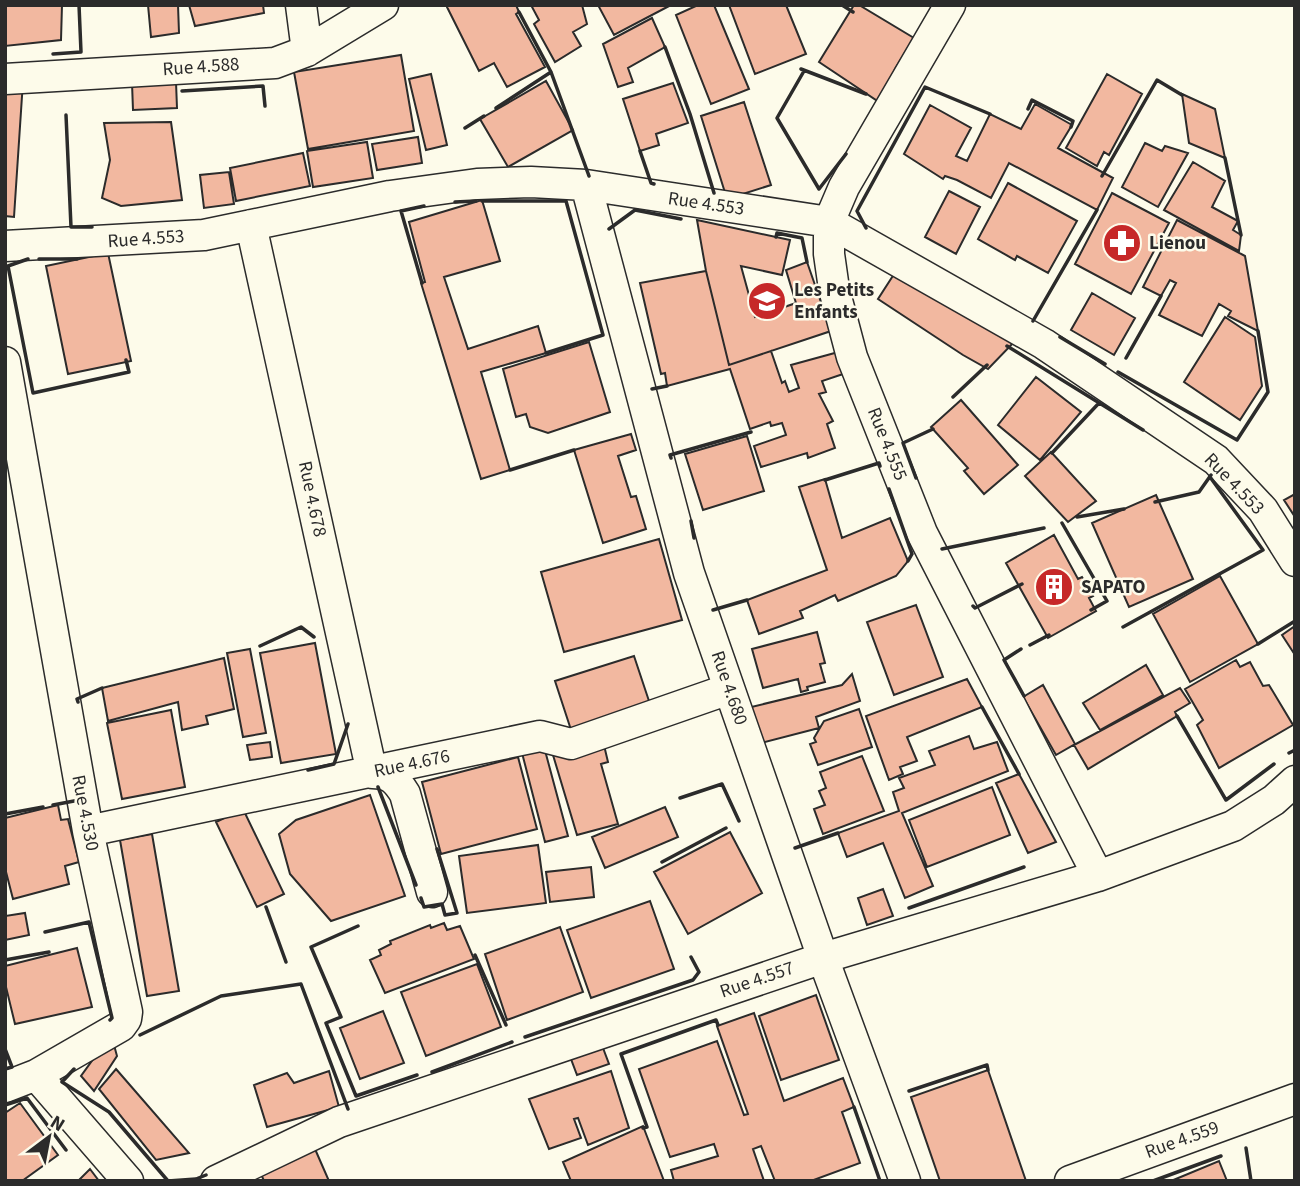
<svg xmlns="http://www.w3.org/2000/svg" width="1300" height="1186" viewBox="0 0 1300 1186" font-family="'Source Sans 3',sans-serif">
<style>
.building{fill:#f2b8a0;stroke:#2b2b2b;stroke-width:2}
.lines{fill:none;stroke-linecap:round;stroke-linejoin:round}
.minor-casing{stroke:#2b2b2b;stroke-width:33}
.minor{stroke:#fdfbea;stroke-width:30}
.wall{stroke:#2b2b2b;stroke-width:3.5}
.labels{text-anchor:middle;dominant-baseline:central;stroke-width:5;stroke-linejoin:round;paint-order:stroke}
.street-label{font-size:19px;fill:#2b2b2b;stroke:#fdfbea}
.poi-label{font-size:19px;font-weight:bold;fill:#2b2b2b;stroke:#fdfbea;text-anchor:start}
</style>
<rect width="100%" height="100%" fill="#fdfbea"/>
<path class="building" d="M5,5h57l-1,35 -56,6z
M148,5h30l1,28 -28,4z
M189,5h74l1,8 -69,13z
M450,5h66l3,7 -3,2 29,53 -38,20 -13,-24 -15,8 -32,-64z
M531,5h51l5,19 -14,8 8,14 -26,16 -21,-38 5,-4z
M598,5h73l-57,30z
M698,5h16l35,84 -38,15 -35,-89z
M729,5h57l20,49 -51,20z
M854,5h5l55,33 -19,31 10,5 -20,32 -66,-44z
M652,18l13,29 -37,21 5,14 -15,5 -15,-43z
M401,55l13,76 -106,18 -14,-77z
M431,74l16,71 -21,5 -17,-71z
M1107,74l35,20 -33,61 -5,-3 -7,14 -31,-18z
M5,80l18,1 -9,136 -9,-1z
M546,81l27,49 -65,37 -28,-48z
M176,82l1,26 -44,2 -1,-27z
M673,83l15,40 -32,11 3,11 -19,6 -17,-52z
M1182,94l33,15 10,49 -36,-15z
M744,102l27,83 -44,14 -26,-83z
M1035,104l37,21 -14,23 55,30 -16,32 -88,-47 -18,35 -34,-18 -12,-4 -2,3 -39,-25 26,-49 41,23 -15,28 11,5 23,-47 31,15z
M171,122l11,78 -61,6 -19,-8 8,-38 -6,-37z
M418,137l4,26 -45,7 -5,-26z
M367,142l6,36 -60,9 -6,-36z
M1145,143l17,8 3,-5 23,7 -30,54 -36,-20z
M303,153l7,33 -74,15 -6,-33z
M1193,162l32,19 -13,26 26,14 -5,9 8,5 -2,16 -75,-41z
M229,172l5,32 -30,4 -4,-33z
M1008,183l69,38 -29,52 -31,-17 -2,4 -37,-21z
M949,191l31,16 -24,47 -31,-17z
M1112,193l57,30 -38,71 -56,-30z
M482,200l18,61 -56,16 24,72 70,-23 8,27 -65,19 29,98 -29,9 -60,-196 4,-1 -16,-60z
M697,220l93,20 -8,35 -41,-9 14,51 41,-14 -10,-33 21,-8 24,69 -102,34 -23,-94z
M1177,220l68,36 13,75 -30,-15 3,-5 -12,-7 -17,32 -43,-21 17,-32 -6,-3 -9,16 -18,-9z
M108,253l23,108 -63,13 -22,-108z
M706,271l23,94 42,-14 11,32 3,-2 4,11 10,-4 -8,-23 51,-14 7,21 -27,9 4,11 -7,2 14,27 -6,3 8,24 -27,10 -1,-5 -46,14 -7,-21 32,-11 -4,-12 -11,3 -1,-4 -20,7 -20,-60 -63,17 -2,-13 -4,1 -21,-91z
M896,271l120,69 -28,29 -25,-14 -85,-56z
M1092,293l43,25 -21,37 -43,-25z
M1225,317l30,20 7,49 -22,34 -56,-38z
M589,342l21,70 -62,21 -18,-6 -4,-13 -10,3 -13,-48z
M1036,377l45,35 -41,48 -42,-35z
M961,400l57,65 -34,29 -20,-23 4,-3 -37,-41z
M631,434l5,16 -18,6 13,41 5,-1 10,33 -43,14 -29,-93z
M747,436l17,55 -61,19 -18,-56z
M1051,452l45,49 -28,21 -43,-46z
M825,479l17,59 48,-20 18,43 -12,15 -58,25 -3,-6 -35,16 3,7 -44,16 -12,-34 80,-30 -28,-83z
M1295,494v23l-11,-17z
M1156,495l37,84 -64,28 -37,-84z
M1054,535l24,44 4,-2 11,19 -4,2 7,13 -48,27 -42,-75z
M659,539l23,81 -118,32 -23,-80z
M1220,576l38,68 -68,38 -37,-68z
M916,605l27,72 -49,18 -27,-73z
M1295,626v29l-13,-20z
M817,632l8,31 -5,1 5,18 -18,5 1,3 -7,2 -3,-13 -35,9 -11,-39z
M315,643l21,111 -55,9 -21,-110z
M250,649l16,84 -23,4 -16,-84z
M634,656l19,57 -79,26 -19,-58z
M224,658l10,51 -28,7 2,8 -26,6 -4,-28 -70,19 -6,-33z
M1236,660l4,7 10,-5 13,24 6,-1 24,40 -74,43 -22,-43 6,-5 -18,-31z
M1146,665l17,30 -63,35 -17,-27z
M852,674l8,27 -44,16 3,11 -62,16 -14,-35 99,-24z
M967,679l15,28 -75,30 10,24 -17,6 3,7 -14,6 -23,-64z
M1043,685l32,59 -19,11 -33,-58z
M1180,688l10,15 -15,9 2,4 -89,53 -14,-24z
M859,709l13,38 -54,18 -8,-21 6,-2 -2,-4 10,-17z
M171,710l14,77 -63,12 -15,-76z
M969,736l5,13 23,-7 11,29 -106,42 31,73 -28,12 -22,-55 -36,14 -9,-24 61,-22 -6,-19 11,-4 -5,-10 36,-13 -6,-14z
M603,741l5,21 -7,2 17,60 -41,11 -24,-80z
M270,742l2,15 -22,3 -3,-15z
M543,743l25,93 -23,6 -24,-93z
M862,756l22,55 -61,23 -9,-25 11,-4 -6,-14 7,-3 -6,-16z
M518,757l19,72 -96,25 -19,-72z
M1019,774l37,68 -28,11 -32,-70z
M992,787l18,48 -83,32 -18,-47z
M370,795l35,101 -74,25 -41,-47 -11,-40 17,-14z
M58,805l3,15 7,-1 11,43 -14,4 4,18 -56,15 -8,-31v-50z
M665,807l13,30 -73,31 -13,-31z
M243,809l41,85 -27,13 -41,-85z
M730,832l32,61 -74,41 -34,-62z
M152,834l27,157 -32,5 -27,-156z
M538,845l8,58 -79,10 -8,-57z
M591,867l3,30 -44,5 -4,-30z
M883,889l10,27 -26,9 -9,-27z
M650,901l24,68 -83,29 -24,-68z
M25,913l4,22 -24,5v-24z
M444,923l3,7 13,-4 14,33 -89,34 -15,-33 11,-5 -2,-5 12,-6 -1,-3 40,-16 1,3z
M560,927l23,65 -76,28 -22,-66z
M77,948l15,59 -77,17 -10,-41v-17z
M477,964l24,63 -75,29 -25,-64z
M816,995l23,65 -58,20 -22,-64z
M383,1011l21,52 -44,16 -20,-51z
M754,1013l30,88 59,-23 11,29 -12,5 18,51 -49,18h-36l-14,-35 -8,3 11,32h-90l-3,-11 47,-14 -4,-12 -44,13 -31,-88 78,-28 27,74 4,-1 -31,-88z
M114,1045l3,11 -23,35 -13,-15 21,-29z
M603,1048l6,16 -32,11 -6,-16z
M116,1069l73,84 -33,7 -57,-71z
M988,1070l38,111h-86l-29,-84z
M329,1071l10,36 -72,20 -13,-42 33,-12 7,10z
M611,1071l18,57 -41,17 -10,-27 -4,1 7,19 -32,11 -20,-50z
M20,1103l38,52 -36,26h-17v-68z
M643,1126l21,55h-93l-8,-19z
M315,1149l14,32h-65l-3,-7z
M1219,1161l8,20h-56z
M90,1169l9,12h-21z"/>
<g class="lines">
<defs>
<path id="minor" d="M301,5l6,46
M950,5l-106,182 -15,35v32l5,35 18,68 70,176 176,343
M5,79l270,-16 32,-12 76,-46
M586,185l103,388 134,385 82,223
M251,225l121,548c17,0 24,6 33,21l27,98
M5,246l199,-11 186,-39 87,-12 54,-2 55,3 243,37 215,122 172,116 47,50 32,51
M5,362l83,469 39,181 -1,7 -5,7 -85,49 92,106
M88,831l452,-95 31,8 158,-55
M5,1087l31,-12
M216,1181l123,-59 484,-164 275,-82 135,-50 41,-26 21,-19
M1070,1181l225,-82"/>
</defs>
<use href="#minor" class="minor-casing"/>
<use href="#minor" class="minor"/>
<path class="wall" d="M842,5l11,7
M519,12l32,60 38,104
M665,47l25,67 24,79
M53,54l28,-2 -2,-47
M801,69l65,25
M804,71l-27,47 42,71 27,-35
M182,91l81,-5 2,20
M496,108l55,-36
M1028,109l4,-9 41,21 -2,6
M66,115l5,112h21
M465,128l19,-12
M640,151l11,32 3,1
M1225,158l16,77
M1102,176l55,-96 25,15
M482,201h84l37,134 -57,18
M455,202l21,-1
M866,228l-9,-17 68,-124 65,27
M609,229l26,-19 46,9
M776,237l1,-4 25,5 5,24
M28,259l-20,7 25,127 96,-21 -3,-12
M39,259h38
M422,283l-21,-72 23,-5
M1033,321l64,-111
M1060,337l45,27
M1007,346l136,84
M1126,358l35,-62
M1118,372l119,68 31,-48 -10,-61
M652,389l15,-3
M953,397l34,-32
M1052,453l47,-50
M671,458l-1,-3 81,-23
M510,470l64,-20
M916,478l-13,-35 30,-14
M825,480l54,-17 1,3
M889,489l23,65 -4,7
M1155,502l44,-10 12,-17
M1077,517l47,-8
M691,521l3,17
M1062,523l45,78 -16,9
M942,549l102,-21
M973,606l2,2 47,-24
M713,610l34,-10
M1123,627l140,-77 -53,-73
M1258,644l37,-23
M1030,645l19,-10
M260,646l41,-19 13,10
M1021,649l-17,11 20,36
M78,702l-1,-3 25,-11
M982,707l37,67
M1177,716l49,84 48,-36
M1289,753l6,-3
M308,770l26,-6 14,-40
M378,787l38,98
M680,798l42,-14 17,37
M53,805l21,-4
M5,814l38,-7
M795,848l43,-15
M662,862l64,-34
M421,898l3,9 18,-3 3,11 12,-2 -20,-64
M266,907l20,55
M909,908l115,-41
M358,926l-47,21 30,70 -15,6 30,73 61,-21
M45,932l44,-10 23,96 -2,2
M475,955l31,70
M5,960l44,-8
M140,1035l81,-39 80,-12 47,125
M525,1037l168,-57 6,-8 -8,-15
M5,1049l7,18 -7,2
M74,1069l-12,13 47,30 59,69 28,-2 10,-4
M432,1072l80,-30
M909,1091l78,-26 1,5
M5,1105l22,-7 39,52
M854,1107l26,74
M643,1128l4,-1 -26,-73 95,-34 2,5
M1246,1148l5,33
M1153,1181l68,-25"/>
</g>
<defs>
<symbol id="pharmacy-disc" viewBox="-11 -11 22 22"><circle r="9.5" fill="#c62828" stroke="#fdfbea"/><path d="M-2-6h4v4h4v4h-4v4h-4v-4h-4v-4h4Z" fill="#fff"/></symbol>
<symbol id="school-disc" viewBox="-11 -11 22 22"><circle r="9.5" fill="#c62828" stroke="#fdfbea"/><path d="M0-5L7-2L0 1L-7-2ZM-4 1L0 2.5L4 1V4Q0 6-4 4Z" fill="#fff"/></symbol>
<symbol id="building-disc" viewBox="-11 -11 22 22"><circle r="9.5" fill="#c62828" stroke="#fdfbea"/><path d="M-4-6H4V6H1V3H-1V6H-4ZM-2.5-4.3h1.7v1.8h-1.7ZM.8-4.3h1.7v1.8H.8ZM-2.5-1h1.7V.8h-1.7ZM.8-1h1.7V.8H.8Z" fill="#fff"/></symbol>
</defs>
<g fill-rule="evenodd">
<use href="#pharmacy-disc" x="1100" y="221" width="44" height="44"/>
<use href="#school-disc" x="745" y="279" width="44" height="44"/>
<use href="#building-disc" x="1032" y="565" width="44" height="44"/>
</g>
<g class="labels">
<g class="street-label">
<text transform="translate(201 67) rotate(-4)">Rue 4.588</text>
<text transform="translate(706 204) rotate(8)">Rue 4.553</text>
<text transform="translate(146 239) rotate(-4)">Rue 4.553</text>
<text transform="translate(887 444) rotate(68)">Rue 4.555</text>
<text transform="translate(1234 484) rotate(46)">Rue 4.553</text>
<text transform="translate(312 499) rotate(78)">Rue 4.678</text>
<text transform="translate(729 688) rotate(71)">Rue 4.680</text>
<text transform="translate(412 764) rotate(-12)">Rue 4.676</text>
<text transform="translate(85 813) rotate(79)">Rue 4.530</text>
<text transform="translate(757 980) rotate(-19)">Rue 4.557</text>
<text transform="translate(1182 1140) rotate(-20)">Rue 4.559</text>
</g>
<g class="poi-label">
<text x="1149" y="243">Lienou</text>
<text x="794" y="290">Les Petits<tspan x="794" dy="22">Enfants</tspan></text>
<text x="1081" y="587">SAPATO</text>
</g>
</g>
<rect width="1300" height="1186" fill="none" stroke="#2b2b2b" stroke-width="14"/>
<g transform="translate(49 1137) rotate(32)" stroke="#fdfbea" stroke-width="5" paint-order="stroke">
<path d="M0-5L12 26L0 18L-12 26Z" fill="#2b2b2b"/>
<text y="-10" font-size="19" font-weight="bold" text-anchor="middle" fill="#2b2b2b">N</text>
</g>
</svg>
